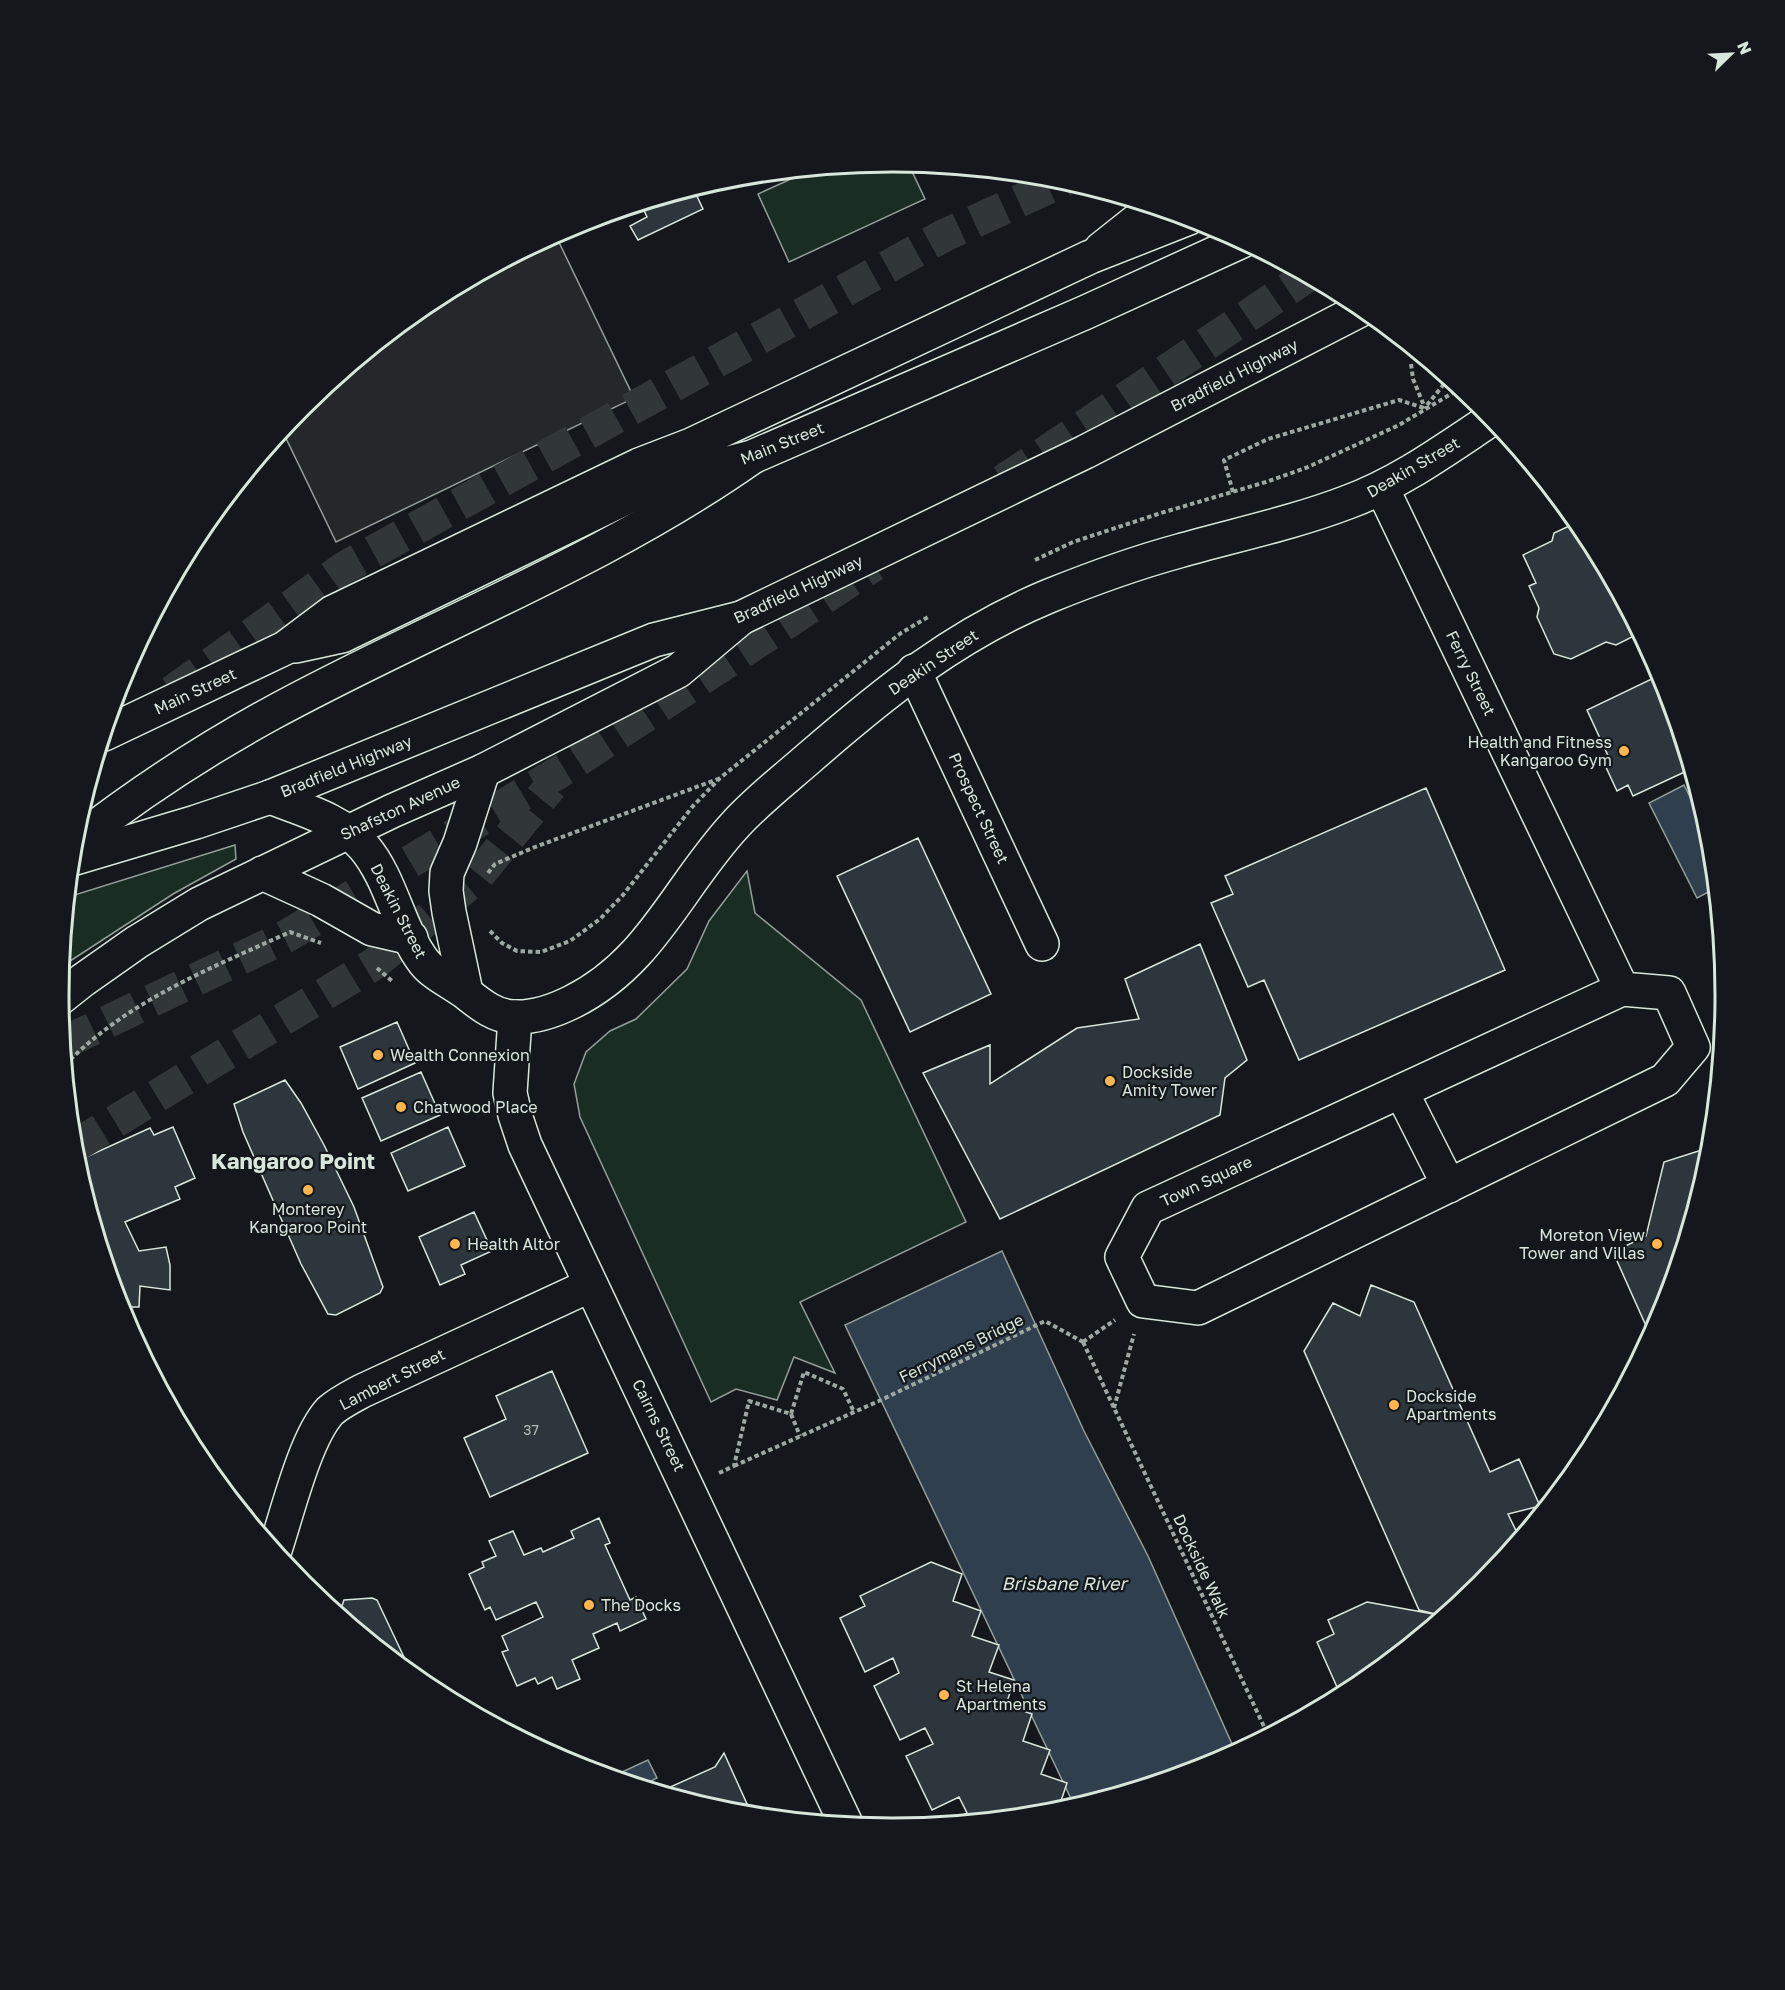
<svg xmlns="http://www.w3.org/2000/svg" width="1785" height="1990" viewBox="0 0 1785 1990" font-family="'Golos Text',sans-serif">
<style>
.green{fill:#1a2d24;stroke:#939e99;stroke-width:1.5}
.parking{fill:#24282b;stroke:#939e99;stroke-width:1.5}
.water{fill:#2f3f4d;stroke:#939e99;stroke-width:1.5}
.building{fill:#2c363c;stroke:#d8e6dc;stroke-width:1.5}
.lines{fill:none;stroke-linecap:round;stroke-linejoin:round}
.highway-tunnel{stroke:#313739;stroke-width:33;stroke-dasharray:33 16;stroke-linecap:butt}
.street-casing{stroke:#d8e6dc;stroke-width:36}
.secondary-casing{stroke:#d8e6dc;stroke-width:36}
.primary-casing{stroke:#d8e6dc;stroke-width:36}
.highway-casing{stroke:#d8e6dc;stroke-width:36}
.path{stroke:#9da8a2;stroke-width:4;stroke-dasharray:4.5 3;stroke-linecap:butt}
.street{stroke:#14181c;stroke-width:33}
.secondary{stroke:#14181c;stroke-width:33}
.primary{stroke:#14181c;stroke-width:33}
.highway{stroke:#14181c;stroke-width:33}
.poi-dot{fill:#ffb74d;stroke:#14181c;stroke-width:2}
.labels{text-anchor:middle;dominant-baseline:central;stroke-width:4.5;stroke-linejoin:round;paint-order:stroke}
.number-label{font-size:14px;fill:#adbab4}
.street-label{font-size:16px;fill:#d8e6dc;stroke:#14181c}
.poi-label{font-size:16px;fill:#d8e6dc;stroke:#14181c;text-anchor:start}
.water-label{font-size:18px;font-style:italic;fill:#d8e6dc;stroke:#14181c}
.district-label{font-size:22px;font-weight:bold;fill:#d8e6dc;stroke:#14181c}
.rim{fill:none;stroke:#d8e6dc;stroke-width:3}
</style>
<rect width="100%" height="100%" fill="#14181c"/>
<path class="green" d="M893,161l15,2 17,36 -136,63 -31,-68 55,-25z
M235,845l1,14 -63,35 -112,73 7,-70z
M747,871l8,42 106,87 105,222 -166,80 35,71 -41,-16 -17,43 -41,-11 -25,13 -131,-285 -6,-33 12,-32 24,-21 26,-12 51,-50 22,-48z"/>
<path class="parking" d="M555,234l79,164 -298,144 -54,-112 21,-25 126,-104z"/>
<path class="water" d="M1684,785l27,54 5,49 -19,10 -48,-95z
M1002,1251l82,180 64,125 88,197 -25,13 -136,41 -230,-482z
M648,1760l9,18 -16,8 -30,-9z"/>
<path class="building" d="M693,188l10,21 -65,31 -8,-14 17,-9 -6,-13z
M1578,522l8,10 54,101 -24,12 -10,-3 -35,17 -17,-5 -17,-37 2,-9 -10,-22 7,-3 -13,-28 29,-14 2,-8z
M1662,674l17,54 -3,1 15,40 -58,27 -5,-11 -11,6 -13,-28 6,-3 -23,-50z
M1426,788l79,182 -206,90 -35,-80 -16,7 -37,-84 22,-9 -8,-18z
M918,838l73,156 -81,38 -73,-156z
M1200,944l47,116 -22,18 -5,37 -220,104 -77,-146 67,-28v39l87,-56 62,-9 -14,-40z
M397,1022l18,41 -57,26 -18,-42z
M421,1072l19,43 -59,26 -19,-43z
M285,1080l16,23 23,42 30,62 29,80 -3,6 -44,22 -8,-1 -27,-50 -58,-132 -9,-28z
M173,1127l22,51 -20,9 5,12 -55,23 14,29 27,-4 4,18v25l-30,-4 -1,21h-8l-3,18 -6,-11 -48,-158 10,2 66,-30 4,7z
M448,1127l17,39 -57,25 -17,-38z
M1708,1148l2,10 -47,156 -12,23 -38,-85 33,-16 18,-74z
M474,1212l18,39 -31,14 4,9 -25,11 -21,-48z
M1371,1285l43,17 76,170 29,-13 21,47 -32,8 12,25 -38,46 -38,31 -25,-6 -115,-259 29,-48 27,13z
M552,1371l36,82 -98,44 -26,-59 42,-19 -10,-23z
M599,1518l11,25 -5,2 25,55 6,-3 10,22 -26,12 -3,-8 -24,11 6,14 -27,12 8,19 -23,10 -5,-12 -14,7 -3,-6 -18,8 -15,-34 6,-2 -6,-14 41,-19 -7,-15 -40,18 -6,-13 -5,3 -16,-36 15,-7 -2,-5 14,-6 -7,-15 24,-10 11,24 17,-7 2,4 31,-14 -3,-7z
M931,1562l31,12 -9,27 28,10 -9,25 27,9 -10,27 25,8 -8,25 26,9 -9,27 27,9 -9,24 26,9 -9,27 4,1 -118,13 23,-11 -8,-16 -27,13 -26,-54 27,-12 -8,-16 -25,12 -26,-54 25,-13 -6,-15 -28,14 -25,-54 25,-12 -5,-10z
M372,1598l5,2 35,74 -73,-60 5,-14z
M1367,1602l77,14 -88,73 -15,7 -24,-54 17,-8 -6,-14z
M724,1753l28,62 -23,-2 -70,-21 56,-25z"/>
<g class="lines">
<path class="highway-tunnel" d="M1003,481l304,-205
M172,692l172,-124 601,-333 120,-55
M63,1043l222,-106 281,-169 308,-203
M73,1147l301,-183 102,-86 75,-92"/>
<defs>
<path id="street" d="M1382,488l240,501
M914,671l128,273
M1622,989l47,4 24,54 -28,33 -467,228 -55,-7 -21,-44 26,-49z
M515,1017l-5,76 5,22 10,30 321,679
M1401,1091l48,95
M275,1550c12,-36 30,-112 55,-139 9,-8 21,-14 32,-20l229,-106"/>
<path id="secondary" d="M1101,249l34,-27 25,-13
M270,797c33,13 70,22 94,50 28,33 34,81 60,115 10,13 29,21 42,31 14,11 28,23 47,24 20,1 41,-6 59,-15 80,-40 106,-116 164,-178 22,-24 49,-45 73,-66 76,-66 146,-123 240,-162 42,-17 86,-33 130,-45 56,-16 114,-28 169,-49 52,-19 98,-53 145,-84
M466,992l-17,-80 -3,-21 1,-18 13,-30 23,-72"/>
<path id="primary" d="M73,844c63,-49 131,-94 201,-132 158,-86 329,-150 477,-254
M262,873l59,27 51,29 39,9
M59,999l24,-19 54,-38 62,-38 193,-93 91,-40 195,-100 63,-53"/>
<path id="highway" d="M296,646l46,-10 300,-146 60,-20 50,-13 332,-144 158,-72
M104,734l181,-86 48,-36 306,-147 52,-20 399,-188 99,-39
M72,859l124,-37 74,-25 384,-157 87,-22 344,-166 279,-144"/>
</defs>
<use href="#street" class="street-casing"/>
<use href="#secondary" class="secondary-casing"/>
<use href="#primary" class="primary-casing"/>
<use href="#highway" class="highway-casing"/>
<path class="path" d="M1411,364l2,15 12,29
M1427,405l22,-27
M1233,492l-9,-32 44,-21 131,-39 25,8
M1035,560l38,-18 88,-29 105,-31 42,-15 91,-42 62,-37
M488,873l7,-9 40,-17 183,-68
M490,931l12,12 15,8 24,1 29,-11 30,-22 23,-24 70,-89 27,-28 181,-145 27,-16
M377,968l15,13
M65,1065c62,-64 146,-97 225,-133l31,11
M1083,1342l185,393
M1083,1342l32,-22
M1114,1408l20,-74
M791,1414l9,22
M734,1466l147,-66 164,-79 38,21
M719,1473l15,-7 15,-65 42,13 13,-42 39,17 11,23"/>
<use href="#street" class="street"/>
<use href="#secondary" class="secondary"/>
<use href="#primary" class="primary"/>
<use href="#highway" class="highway"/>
</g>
<g class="poi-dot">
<circle cx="1624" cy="751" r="6"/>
<circle cx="378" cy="1055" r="6"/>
<circle cx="1110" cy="1081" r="6"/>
<circle cx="401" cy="1107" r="6"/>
<circle cx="308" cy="1190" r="6"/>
<circle cx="455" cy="1244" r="6"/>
<circle cx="1657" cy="1244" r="6"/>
<circle cx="1394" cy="1405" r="6"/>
<circle cx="589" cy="1605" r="6"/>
<circle cx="944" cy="1695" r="6"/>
</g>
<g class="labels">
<g class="number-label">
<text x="531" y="1429">37</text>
</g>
<g class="street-label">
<text transform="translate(1234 375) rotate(-27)">Bradfield Highway</text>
<text transform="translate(782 443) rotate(-22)">Main Street</text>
<text transform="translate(1413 467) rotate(-30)">Deakin Street</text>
<text transform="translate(798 589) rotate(-25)">Bradfield Highway</text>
<text transform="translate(933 662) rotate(-34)">Deakin Street</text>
<text transform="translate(1471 673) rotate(64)">Ferry Street</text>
<text transform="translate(195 691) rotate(-25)">Main Street</text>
<text transform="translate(346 766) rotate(-22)">Bradfield Highway</text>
<text transform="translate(400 808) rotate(-25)">Shafston Avenue</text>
<text transform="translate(979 808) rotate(65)">Prospect Street</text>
<text transform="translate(399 911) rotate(63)">Deakin Street</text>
<text transform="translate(1206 1181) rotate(-25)">Town Square</text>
<text transform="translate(961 1348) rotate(-26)">Ferrymans Bridge</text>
<text transform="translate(392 1379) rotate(-27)">Lambert Street</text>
<text transform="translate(659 1425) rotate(64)">Cairns Street</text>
<text transform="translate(1202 1566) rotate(65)">Dockside Walk</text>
</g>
<g class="poi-label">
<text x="1612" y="742" text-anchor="end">Health and Fitness<tspan x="1612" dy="18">Kangaroo Gym</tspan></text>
<text x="390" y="1055">Wealth Connexion</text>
<text x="1122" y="1072">Dockside<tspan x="1122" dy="18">Amity Tower</tspan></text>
<text x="413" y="1107">Chatwood Place</text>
<text x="308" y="1209" text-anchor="middle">Monterey<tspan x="308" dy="18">Kangaroo Point</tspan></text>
<text x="1645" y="1235" text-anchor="end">Moreton View<tspan x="1645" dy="18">Tower and Villas</tspan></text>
<text x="467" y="1244">Health Altor</text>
<text x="1406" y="1396">Dockside<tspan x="1406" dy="18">Apartments</tspan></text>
<text x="601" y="1605">The Docks</text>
<text x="956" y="1686">St Helena<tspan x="956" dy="18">Apartments</tspan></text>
</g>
<g class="water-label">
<text x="1064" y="1583">Brisbane River</text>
</g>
<g class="district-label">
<text x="293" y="1160">Kangaroo Point</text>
</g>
</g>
<path d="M0 0H1785V1990H0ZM69 995a823 823 0 1 1 1646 0a823 823 0 1 1-1646 0Z" fill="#14181c" fill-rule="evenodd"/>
<path class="rim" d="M69 995a823 823 0 1 1 1646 0a823 823 0 1 1-1646 0Z"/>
<g transform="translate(1731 54) rotate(66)" stroke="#14181c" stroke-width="4.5" paint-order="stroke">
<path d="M0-4.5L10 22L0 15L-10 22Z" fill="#d8e6dc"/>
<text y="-9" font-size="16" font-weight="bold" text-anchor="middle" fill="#d8e6dc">N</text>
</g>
</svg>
